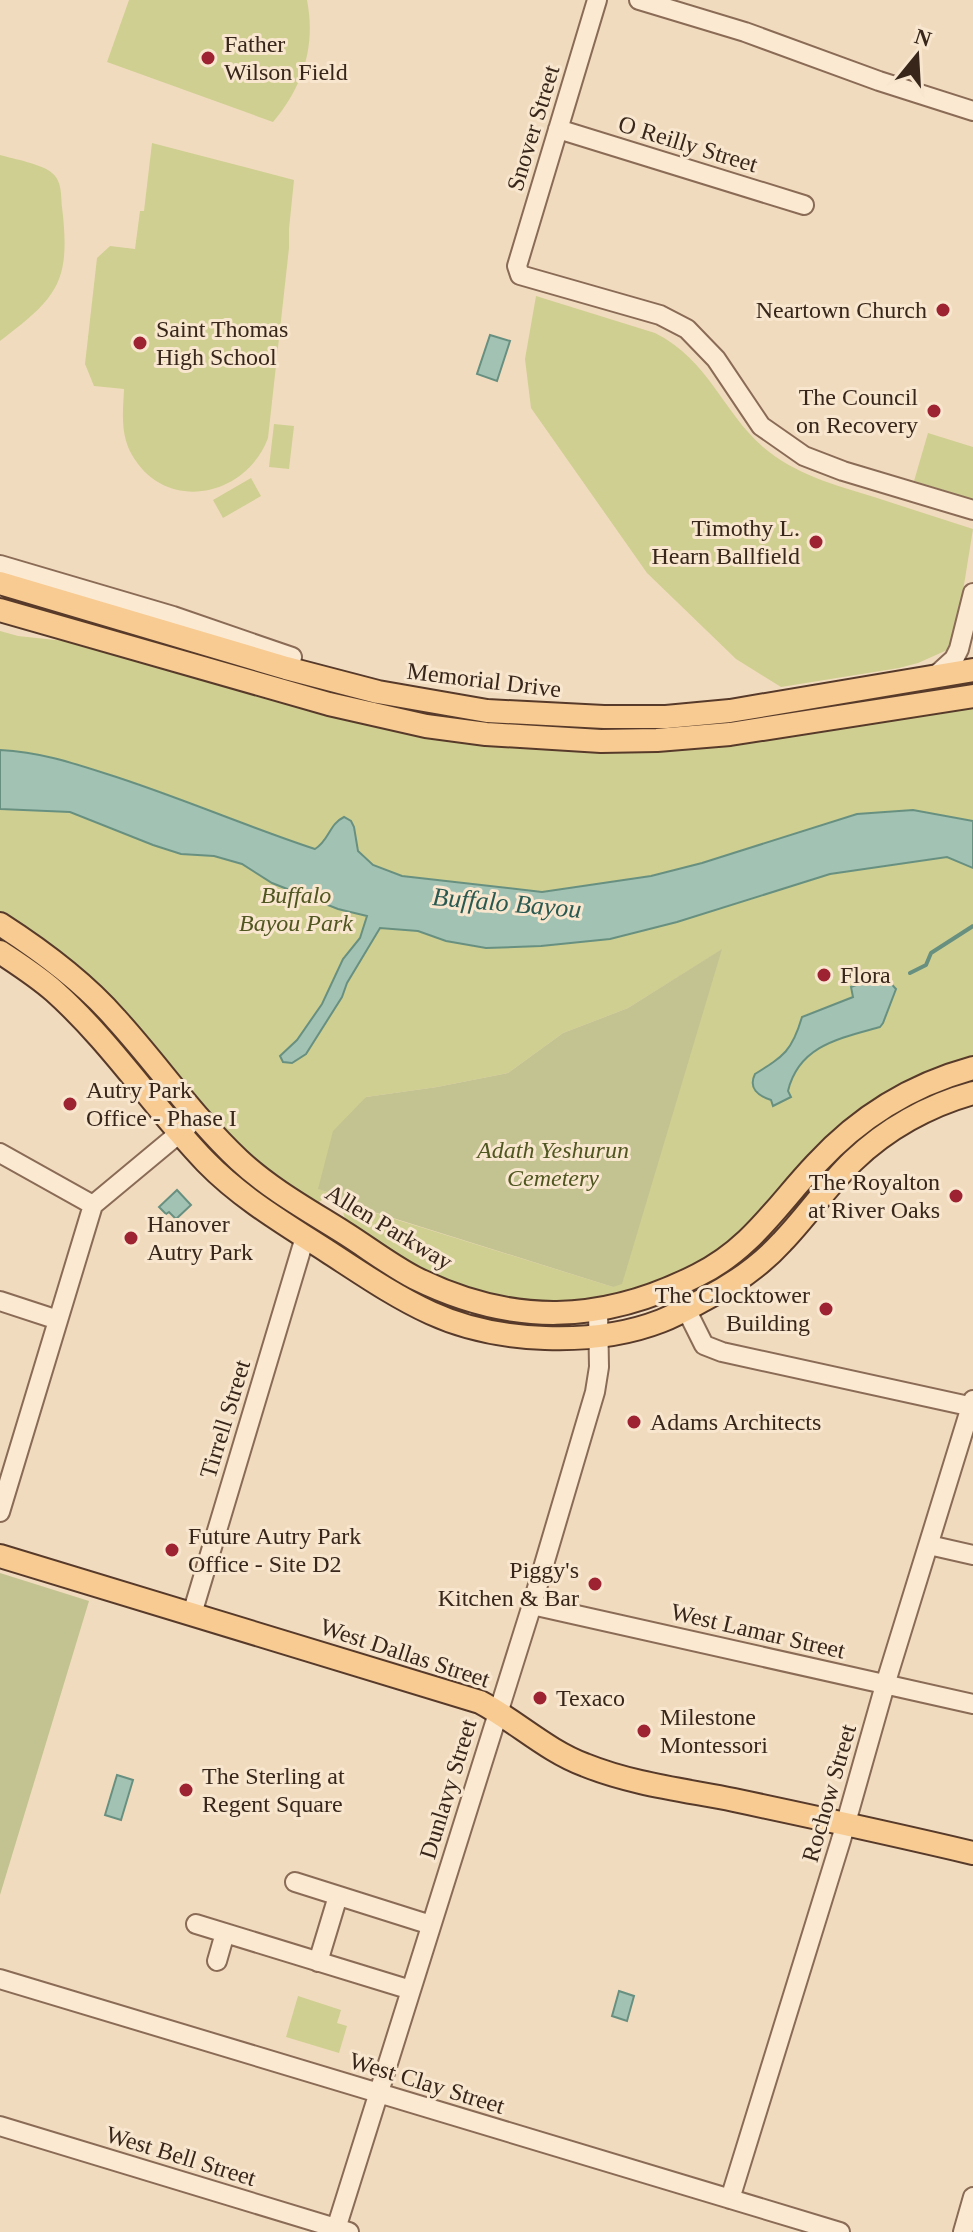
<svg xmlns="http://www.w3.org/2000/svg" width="973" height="2232" viewBox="0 0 973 2232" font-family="Georgia,serif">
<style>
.green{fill:#cfcf91}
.cemetery{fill:#c3c391}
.water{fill:#a2c2b4;stroke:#689081;stroke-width:2}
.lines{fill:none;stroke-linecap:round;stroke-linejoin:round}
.stream{stroke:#689081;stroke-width:4}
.minor-casing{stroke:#8a6b56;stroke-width:22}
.major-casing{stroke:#573a2a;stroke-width:26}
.minor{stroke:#fbe9d2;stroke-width:18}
.major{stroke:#f7cb92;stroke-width:22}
.poi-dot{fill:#9d2232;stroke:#f8e6ce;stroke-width:3}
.labels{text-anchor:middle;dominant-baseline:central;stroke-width:6;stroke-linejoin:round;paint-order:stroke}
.poi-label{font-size:24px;fill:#38261b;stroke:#f8e6ce;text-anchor:start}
.street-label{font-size:24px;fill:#38261b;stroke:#f8e6ce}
.park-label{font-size:24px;font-style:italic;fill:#4f5620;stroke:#f8e6ce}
.water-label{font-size:26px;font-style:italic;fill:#295950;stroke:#f8e6ce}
</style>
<rect width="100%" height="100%" fill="#f1dbbe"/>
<path class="green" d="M129,0h178c9,46 -4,87 -34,122l-166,-60z
M152,143l142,37 -5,49v19l-21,190c-22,59 -102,76 -136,17 -12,-21 -9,-43 -8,-66l-30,-3 -9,-22 12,-106 13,-12 25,3 5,-38h4z
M0,155c14,4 42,9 52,18 10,8 9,22 10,34 9,75 -4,90 -62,134z
M536,296l119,37c54,27 67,78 108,114 33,28 72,38 111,50 33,11 66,21 99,32l-19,118 -36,16 -19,5 -118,19 -45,-28 -89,-86 -116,-165 -6,-49z
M274,424l20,2 -5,43 -20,-2z
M928,433l45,14v52l-59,-18z
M251,478l10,18 -38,22 -10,-18z
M0,631l18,5 84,9 383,98 488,-37v352c-38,13 -78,24 -110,50 -11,9 -20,20 -30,30 -23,23 -46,45 -68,69 -11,12 -21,26 -33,36 -23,19 -53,33 -81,42 -81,28 -158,20 -234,-19 -10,-5 -67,-39 -71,-46 -3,-5 -4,-11 -3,-17l270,84 108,-337 -93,58 -65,25 -55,40 -71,14 -71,10 -47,92 8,3 -1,5 -10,7 -45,-30 -25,-20 -207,-216 -39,-25z
M298,1996l43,14 -4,13 10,3 -8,27 -53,-16z"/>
<path class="cemetery" d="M722,949l-100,335 -9,3 -287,-90 1,-5 -9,-3 15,-58 33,-34 71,-10 71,-14 55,-40 65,-25z
M0,1573l89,28 -89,294z"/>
<path class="water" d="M490,335l20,6 -13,40 -20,-7z
M0,750c39,2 70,12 107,24 70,22 138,52 208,75 14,-8 14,-25 29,-32l7,4 3,6 4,24 15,14 29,11 140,16 109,-16 51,-13 155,-49 56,-4 60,11v47l-26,-11 -117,17 -153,48 -67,17 -69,7 -55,2 -40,-7 -28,-10 -38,-3 -33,55 -5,14 -36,57 -14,9 -9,-1 -3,-6 17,-16 25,-36 21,-45 17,-21 7,-22 -29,-7 -66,-26 -30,-19 -28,-8 -33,-2 -28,-9 -83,-33 -70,-3z
M874,978h12l10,11 -13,34 -3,4c-39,11 -81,18 -92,64l3,6 -18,9 -2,-6c-13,-4 -23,-12 -16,-26 29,-18 37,-23 47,-57l51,-20 -2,-10z
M177,1190l14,15 -15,14 -7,-7 -3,2 -7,-7z
M117,1775l16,5 -12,40 -16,-5z
M619,1991l15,5 -7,25 -15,-5z"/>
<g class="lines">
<path class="stream" d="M910,973l16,-8 5,-12 42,-27"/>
<defs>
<path id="minor" d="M597,0l-80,266 3,9 140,40 27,14 29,30 45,67 43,30 39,15 130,39
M639,0l106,32 134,49 94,30
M558,129l246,76
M0,565l173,51 119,41
M933,678l21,-19 5,-10 14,-56
M0,1153l93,52
M0,1301l58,19
M686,1309l18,36 18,7 251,55
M0,1512l93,-307 95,-79
M929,1545l44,10
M532,1605l441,99
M192,1614l113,-377
M295,1882l136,43
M196,1924l215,66
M217,1961l8,-28
M318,1962l20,-66
M0,1979l840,253
M0,2126l349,106
M730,2199l111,-359 44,-155 88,-285
M335,2232l197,-627 63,-213 4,-25 -1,-57
M963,2232l10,-35"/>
<path id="major" d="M0,583l286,85 92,24 109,19 117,6h62l64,-6 243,-41
M0,610l329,94 97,22 60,8 115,7 56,-1 73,-6 243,-38
M0,924c42,27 83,57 116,95 42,46 78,99 123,141 31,29 69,50 104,72 24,15 47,33 72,46 97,48 187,46 283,-3 53,-26 79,-70 118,-111 43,-47 95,-79 157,-96
M0,952c18,12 37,24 54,39 57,51 99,116 152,171 35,36 79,62 121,89 34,22 67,45 104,62 65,30 163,34 230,8 15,-6 29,-14 44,-22 27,-14 56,-34 77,-57 25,-26 45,-56 71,-81 33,-32 76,-56 120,-68
M0,1556l480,146c36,19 67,49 105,63 47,19 99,25 149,35 80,17 159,34 239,53"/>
</defs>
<use href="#minor" class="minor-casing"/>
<use href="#major" class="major-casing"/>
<use href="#minor" class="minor"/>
<use href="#major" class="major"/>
</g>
<g class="poi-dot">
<circle cx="208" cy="58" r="8"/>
<circle cx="943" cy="310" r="8"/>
<circle cx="140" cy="343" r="8"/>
<circle cx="934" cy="411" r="8"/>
<circle cx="816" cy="542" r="8"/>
<circle cx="824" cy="975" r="8"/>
<circle cx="70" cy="1104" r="8"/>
<circle cx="956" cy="1196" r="8"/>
<circle cx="131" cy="1238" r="8"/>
<circle cx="826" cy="1309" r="8"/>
<circle cx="634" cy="1422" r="8"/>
<circle cx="172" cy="1550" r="8"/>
<circle cx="595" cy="1584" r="8"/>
<circle cx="540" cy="1698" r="8"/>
<circle cx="644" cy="1731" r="8"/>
<circle cx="186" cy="1790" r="8"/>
</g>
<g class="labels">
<g class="poi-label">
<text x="224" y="44">Father<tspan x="224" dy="28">Wilson Field</tspan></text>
<text x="927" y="310" text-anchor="end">Neartown Church</text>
<text x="156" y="329">Saint Thomas<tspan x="156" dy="28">High School</tspan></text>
<text x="918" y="397" text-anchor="end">The Council<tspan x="918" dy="28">on Recovery</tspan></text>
<text x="800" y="528" text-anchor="end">Timothy L.<tspan x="800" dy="28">Hearn Ballfield</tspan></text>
<text x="840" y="975">Flora</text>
<text x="86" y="1090">Autry Park<tspan x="86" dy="28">Office - Phase I</tspan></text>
<text x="940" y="1182" text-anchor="end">The Royalton<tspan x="940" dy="28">at River Oaks</tspan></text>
<text x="147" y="1224">Hanover<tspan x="147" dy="28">Autry Park</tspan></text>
<text x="810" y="1295" text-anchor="end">The Clocktower<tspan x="810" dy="28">Building</tspan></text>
<text x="650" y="1422">Adams Architects</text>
<text x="188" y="1536">Future Autry Park<tspan x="188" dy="28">Office - Site D2</tspan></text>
<text x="579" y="1570" text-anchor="end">Piggy's<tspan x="579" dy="28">Kitchen &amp; Bar</tspan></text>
<text x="556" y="1698">Texaco</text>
<text x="660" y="1717">Milestone<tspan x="660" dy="28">Montessori</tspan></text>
<text x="202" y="1776">The Sterling at<tspan x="202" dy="28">Regent Square</tspan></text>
</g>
<g class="street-label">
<text transform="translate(533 128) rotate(-73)">Snover Street</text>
<text transform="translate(688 144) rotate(17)">O Reilly Street</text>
<text transform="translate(484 680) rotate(7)">Memorial Drive</text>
<text transform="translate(389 1227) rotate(31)">Allen Parkway</text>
<text transform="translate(225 1419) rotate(-73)">Tirrell Street</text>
<text transform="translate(758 1631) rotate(13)">West Lamar Street</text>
<text transform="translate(405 1653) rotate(18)">West Dallas Street</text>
<text transform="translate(448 1789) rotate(-73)">Dunlavy Street</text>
<text transform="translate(829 1793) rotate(-74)">Rochow Street</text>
<text transform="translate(427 2083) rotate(17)">West Clay Street</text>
<text transform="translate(181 2156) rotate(17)">West Bell Street</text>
</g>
<g class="park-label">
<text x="296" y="895">Buffalo<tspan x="296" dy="28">Bayou Park</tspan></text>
<text x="553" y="1150">Adath Yeshurun<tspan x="553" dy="28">Cemetery</tspan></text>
</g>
<g class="water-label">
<text transform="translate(507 903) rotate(5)">Buffalo Bayou</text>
</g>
</g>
<g transform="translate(917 56) rotate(18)" stroke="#f8e6ce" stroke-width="6" paint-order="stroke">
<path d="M0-6L14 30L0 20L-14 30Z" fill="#38261b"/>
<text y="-12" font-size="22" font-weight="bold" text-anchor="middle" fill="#38261b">N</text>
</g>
</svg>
